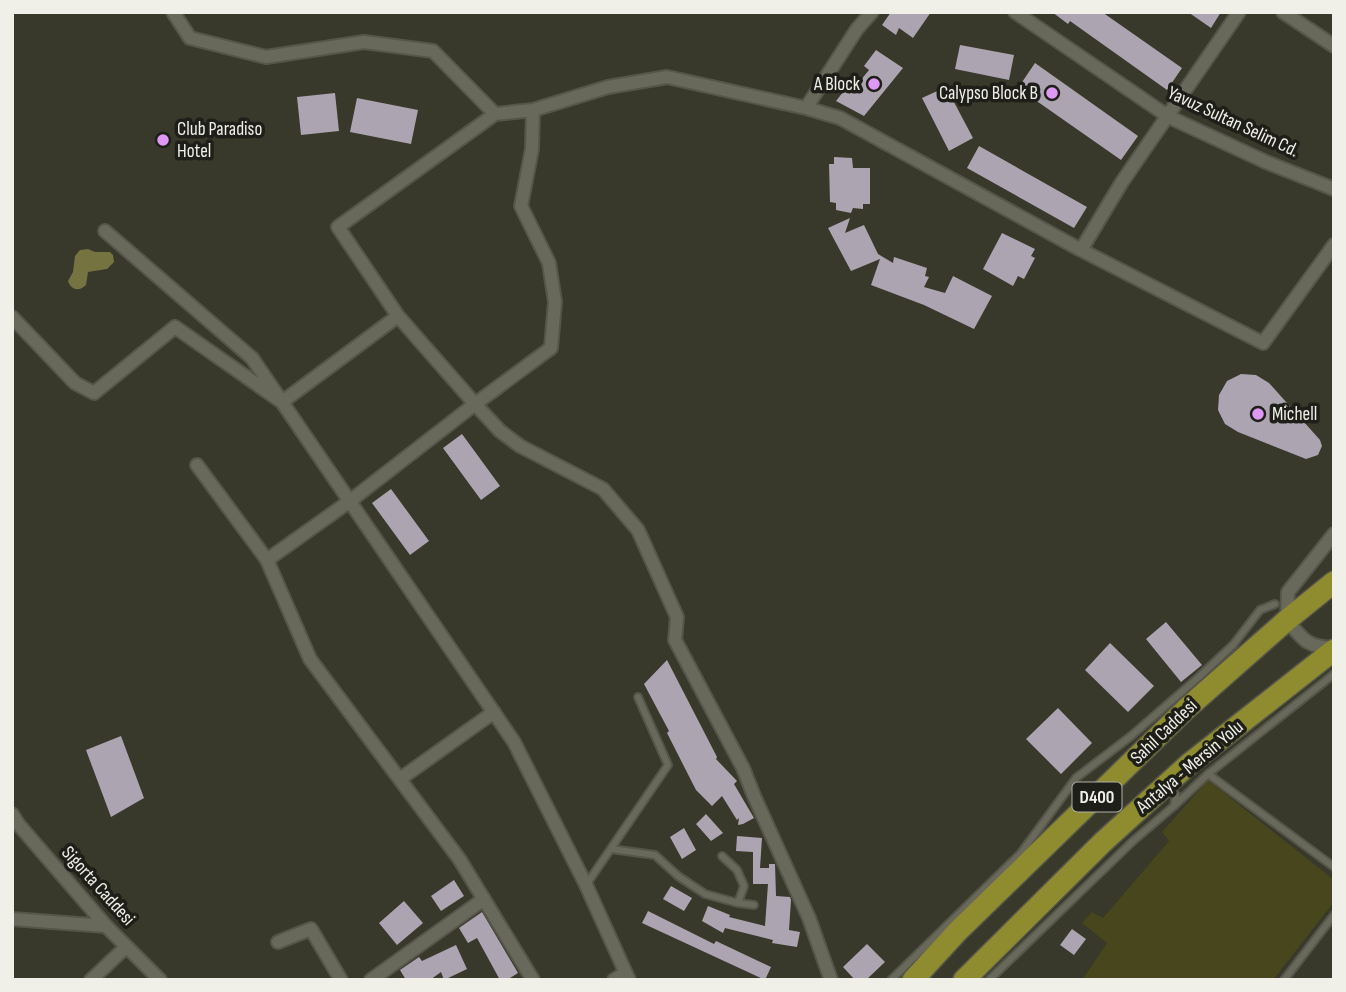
<svg xmlns="http://www.w3.org/2000/svg" width="1346" height="992" viewBox="0 0 1346 992" font-family="'Sofia Sans Condensed',sans-serif">
<style>
.green{fill:#47461c}
.water{fill:#757441}
.building{fill:#ada4b1}
.lines{fill:none;stroke-linecap:round;stroke-linejoin:round}
.service-casing{stroke:#55554a;stroke-width:10}
.minor-casing{stroke:#55554a;stroke-width:16}
.trunk-casing{stroke:#55554a;stroke-width:24}
.service{stroke:#69695b;stroke-width:6}
.minor{stroke:#69695b;stroke-width:12}
.trunk{stroke:#8e8c2e;stroke-width:21}
.poi-dot{fill:#dd99f3;stroke:#1f1f19;stroke-width:2.5}
.labels{text-anchor:middle;dominant-baseline:central;stroke-width:7;stroke-linejoin:round;paint-order:stroke}
.shield{fill:#1f1f19;stroke:#b1b1aa;stroke-width:2}
.shield-label{font-size:18px;font-weight:bold;fill:#f0f0e8}
.poi-label{font-size:19px;fill:#f0f0e8;stroke:#1f1f19;text-anchor:end}
.street-label{font-size:19px;fill:#f0f0e8;stroke:#1f1f19}
</style>
<rect width="100%" height="100%" fill="#38382b"/>
<path class="green" d="M1208,780l126,100v22l-61,78h-191l25,-37 -25,-20 10,-11 11,6 66,-77 -7,-9z"/>
<path class="water" d="M88,249l7,3h15l3,3 1,7 -7,7 -19,3 -2,13c-7,7 -15,5 -18,-4l5,-9 2,-16 5,-6z"/>
<path class="building" d="M891,12h40l-18,26 -14,-10 -3,7 -14,-10z
M1052,12h50l80,56 -15,22 -97,-69 -2,3z
M1188,12h33l-10,16z
M960,45l54,10 -5,25 -54,-11z
M876,50l27,18 -39,48 -28,-15 15,-19 5,4 13,-16 -5,-4z
M1035,63l103,73 -17,24 -103,-72z
M946,87l27,51 -24,13 -27,-53z
M335,93l4,38 -38,4 -4,-38z
M357,98l61,12 -7,34 -61,-12z
M979,146l108,61 -13,21 -107,-60z
M834,157l18,1 1,10h17v36h-7v5l-10,-1 -2,5 -15,-3v-7l-6,-1 -1,-38h5z
M850,218l-5,15 19,-8 14,29 15,9 1,-6 33,11 -2,8 4,1 -5,10 21,6 8,-17 39,20 -18,33 -50,-24 -53,-20 9,-26 -29,12 -23,-43z
M1002,233l33,16 -4,7 4,2 -11,21 -6,-3 -5,10 -30,-17z
M1241,374l15,1 13,8 51,57 2,6 -4,9 -12,4 -68,-27 -13,-8 -7,-14 1,-15 8,-14z
M462,434l38,52 -19,14 -38,-52z
M391,489l38,52 -19,14 -38,-52z
M1166,622l36,43 -21,17 -35,-43z
M1110,643l44,43 -26,26 -43,-42z
M667,660l50,97 -1,2 21,22 -3,3 20,34 -11,6 -5,1 1,-7 -2,2 -15,-24 -10,10 -16,-16 -29,-57 2,-2 -25,-47z
M1058,708l34,35 -31,31 -35,-35z
M121,736l23,62 -33,19 -25,-67z
M706,814l17,19 -12,8 -15,-17z
M684,828l12,22 -14,9 -12,-22z
M737,836l25,2 -2,30h9v-4h6l1,32 14,1 1,3 -2,30 11,2 -3,15 -25,-4 1,-3 -48,-12 -2,5 -21,-12 6,-15 22,9 -1,2 36,9 3,-42h-15v-32l-17,-1z
M454,880l10,16 -23,15 -10,-15z
M671,886l21,12 -8,13 -21,-12z
M404,901l19,22 -26,22 -18,-22z
M648,911l66,33 2,-3 55,26 -6,13 -123,-57z
M482,912l36,61 -11,7h-7l-23,-42 -9,5 -9,-15z
M1072,929l14,10 -12,16 -14,-10z
M867,944l18,18 -19,18h-11l-12,-13z
M456,945l11,24 -23,11 -3,-8 -11,8h-24l-6,-10 19,-13 3,4z"/>
<g class="lines">
<defs>
<path id="service" d="M1208,774l126,93
M1174,806l34,-32 126,-100
M611,849l44,6 23,21 27,18 33,9 16,2
M722,856l15,14 7,16 -6,17
M586,885l82,-120 -30,-68
M891,980l130,-127 55,-75 55,-42 68,-59 34,-32 27,-35 15,-6
M989,980l144,-139 41,-35 2,-11
M1284,980l50,-65"/>
<path id="minor" d="M173,12l17,26 76,19 98,-15 69,9 62,63
M1015,12l154,105 97,45 68,27
M1283,12l51,34
M806,108l51,-79 15,-17
M533,110l-1,39 -11,57 28,57 6,39 -4,46 -76,56 25,27 20,15 83,43 35,41 39,87 -2,23 68,128 11,28 55,122 22,62
M105,231l147,127 262,384 72,143 43,95
M1081,250l41,-68 117,-170
M398,316l77,88 -125,97 -83,59 43,99 150,201 73,120
M12,317l63,66 19,10 81,-66 107,75 116,-86 -60,-89 157,-113 38,-4 75,-23 59,-10 139,31 34,10 241,132 182,93 71,-98
M197,465l70,95
M1334,534l-46,58 -1,28c16,20 20,27 47,28
M400,779l94,-67
M12,814l7,11 87,101 54,54
M12,919l94,7
M278,942l33,-13 30,51
M91,980l35,-33
M371,980l113,-81
M614,980l12,-7"/>
<path id="trunk" d="M913,980l45,-49 228,-222 101,-89 47,-38
M964,980l139,-138 86,-78 145,-114"/>
</defs>
<use href="#service" class="service-casing"/>
<use href="#minor" class="minor-casing"/>
<use href="#trunk" class="trunk-casing"/>
<use href="#service" class="service"/>
<use href="#minor" class="minor"/>
<use href="#trunk" class="trunk"/>
</g>
<g class="poi-dot">
<circle cx="874" cy="84" r="7"/>
<circle cx="1052" cy="93" r="7"/>
<circle cx="163" cy="140" r="7"/>
<circle cx="1258" cy="414" r="7"/>
</g>
<g class="labels">
<rect class="shield" x="1072.5" y="782.5" width="49" height="29" rx="5"/>
<g class="shield-label">
<text x="1097" y="797">D400</text>
</g>
<g class="poi-label">
<text x="860" y="84">A Block</text>
<text x="1038" y="93">Calypso Block B</text>
<text x="177" y="129" text-anchor="start">Club Paradiso<tspan x="177" dy="22">Hotel</tspan></text>
<text x="1272" y="414" text-anchor="start">Michell</text>
</g>
<g class="street-label">
<text transform="translate(1233 122) rotate(25)">Yavuz Sultan Selim Cd.</text>
<text transform="translate(1164 732) rotate(-44)">Sahil Caddesi</text>
<text transform="translate(1190 767) rotate(-40)">Antalya - Mersin Yolu</text>
<text transform="translate(98 886) rotate(48)">Sigorta Caddesi</text>
</g>
</g>
<rect width="1346" height="992" fill="none" stroke="#f0f0e8" stroke-width="28"/>
</svg>
